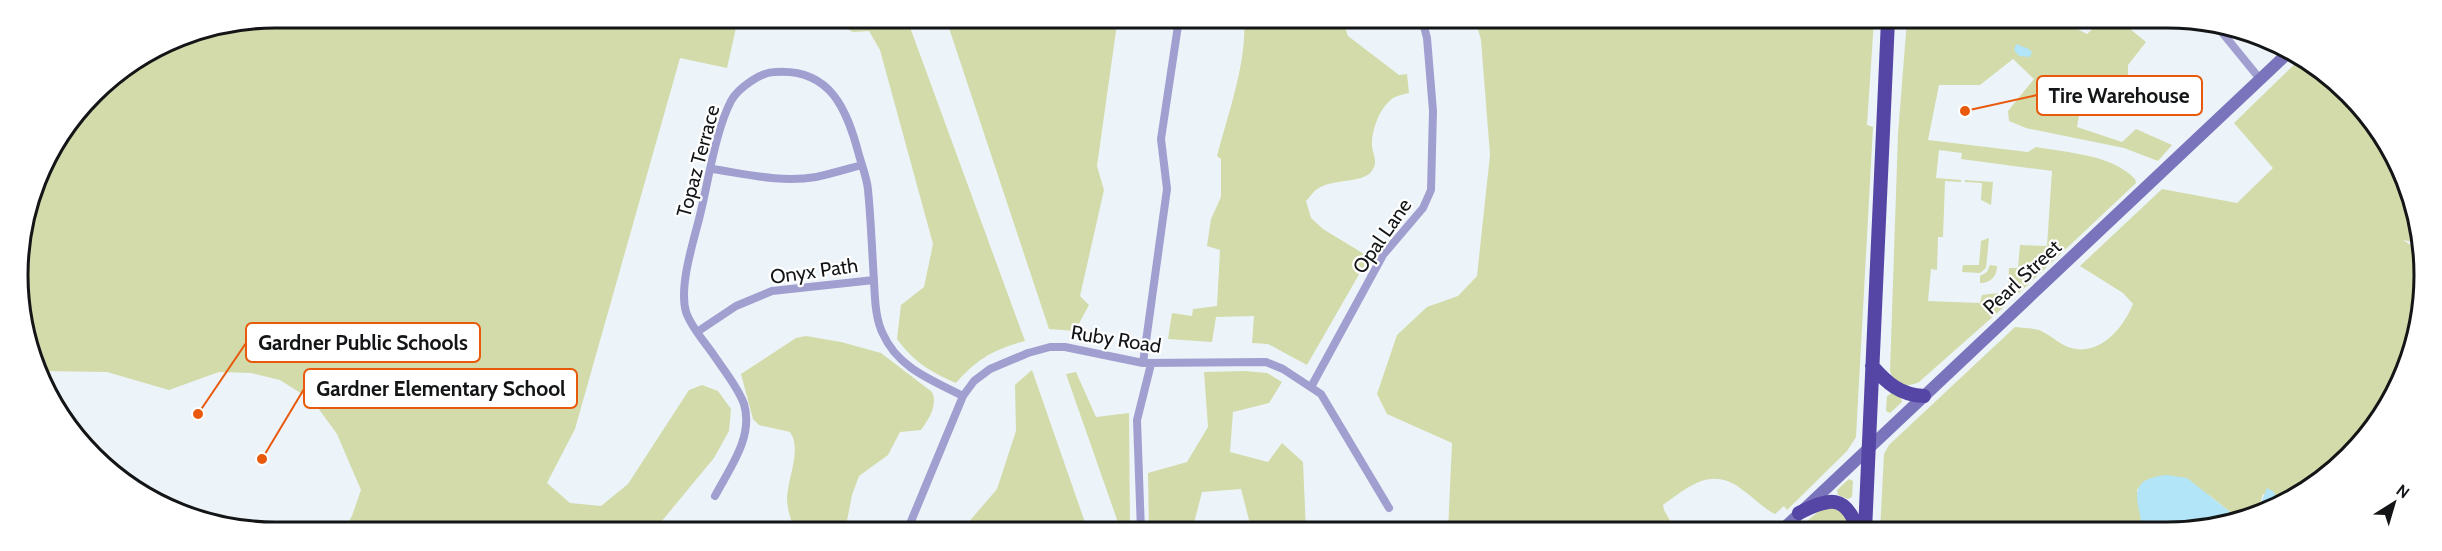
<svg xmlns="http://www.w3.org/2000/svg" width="2442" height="551" viewBox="0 0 2442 551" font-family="Cabin,sans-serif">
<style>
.green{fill:#d2dba9}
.water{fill:#b1e5f7}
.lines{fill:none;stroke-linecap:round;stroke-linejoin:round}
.minor{stroke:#a09fd0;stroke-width:8}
.secondary{stroke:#7a74bc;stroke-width:12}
.trunk{stroke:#5546a5;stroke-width:14}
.labels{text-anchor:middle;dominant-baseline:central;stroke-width:4.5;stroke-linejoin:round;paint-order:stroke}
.street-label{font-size:20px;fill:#131517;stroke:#fff}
.rim{fill:none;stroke:#131517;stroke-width:3}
.leader{fill:none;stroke:#e8590c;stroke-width:2}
.callout-dot{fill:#e8590c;stroke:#fff;stroke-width:2}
.callout{fill:#fff;stroke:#e8590c;stroke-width:2}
.callout-label{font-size:21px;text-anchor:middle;font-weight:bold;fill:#131517}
</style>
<rect width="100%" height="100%" fill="#ecf4fa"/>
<path class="green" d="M276,18l462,1 -11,49 -47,-10 -105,371 -28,54 23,20 31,3 27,-22 61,-94 13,-5 16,6 13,18 -2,22 -15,27 -53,64 6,9h-324l9,-15 9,-26 -24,-56 -24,-33 -33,-21 -29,-7 -32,-1 -50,18 -62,-18 -66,-1 -14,-29 -8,-84 26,-97 60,-79 72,-45z
M820,19h87l118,322c-31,8 -48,18 -69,42 -26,-11 -43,-22 -59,-44l4,-34 23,-18 9,-43 -53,-194 -11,-19 -16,1 -21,-11z
M946,19h167l3,12 -19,135 7,24 -24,106 9,9 -14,26 -26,-2z
M1244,19h98l6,17 51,39 8,-1 2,19c-4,1 -10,2 -14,4 -14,7 -24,33 -23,49 1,10 7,16 -1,26 -9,11 -38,7 -52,16 -5,2 -9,9 -13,13l5,17 12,11 46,28 -62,108 -39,-21 -16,-1 2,-27 -38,1 -4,25 -44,-3 4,-26 20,3 1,-7 24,-3 3,-56 -13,-4 4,-27 10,-22v-38l-4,-3c11,-42 30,-94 27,-137z
M1475,19l399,1 -7,105 6,2 -17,310 -9,14 -60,59 -3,-4 -9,8c-12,-6 -20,-15 -31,-23 -32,-26 -54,-5 -81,14l1,5 12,21h-228l4,-88 -65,-29 -10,-20 20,-59 30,-28 31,-11 19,-20 13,-121 -9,-115z
M1907,20h153l27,14 15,-14h17l27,22 -18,23v32l-45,-5 -6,35 45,15 14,-13 36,16 -14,16 -34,-13 -98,-20 -17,-7 -1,-10 26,-32 -21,-20 -33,26h-41l-11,55 100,12 8,-5c32,6 75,7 99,32l1,4 -117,110h-4l-7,-4 1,-21h9l2,-23 27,1 5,-75 -91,-12 1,-6 -23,-3 -3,28 25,2v2l-16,-1 -2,56h-5l-1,33 -6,-1 -3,32 52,2 2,-8 16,-2 8,10 -1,3 -86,76c-12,6 -25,3 -29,-11l8,-237z
M2301,58l70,61 34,68 1,15 9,7 2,34 -14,-3 15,10 4,59 -25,81 -49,68 -68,49 -7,2 3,-10 -13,-5 -6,19 -18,6 -30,-24 -72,-6 6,42h-263l4,-77 5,-9 126,-118c8,1 17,1 24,3 10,4 19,13 29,17 30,11 55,-18 65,-43l-10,-11 -43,-27 82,-77 75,14 36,-35 -39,-45z
M1965,180l28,2 -2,23 -10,-5 1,-17 -17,-1z
M1989,238l-3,30 -6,5 -18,-1 1,-7h16l2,-24z
M1990,265l7,1c0,10 -6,17 -17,17v-7l7,-4z
M806,336l35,6 40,11 51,39c6,13 -3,27 -11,38l-21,2 -12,23 -29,21 -7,19 -7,36h-50c-4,-10 -8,-22 -8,-33 1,-21 15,-49 3,-66l-31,-7 -6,-6 -12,-45 55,-36z
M1032,370l56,161 -34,-10 -23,7v3h-67l3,-7 30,-35 19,-58 -1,-46z
M1244,371l23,2 15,9 -13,21 -36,9 -3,40 38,10 14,-19 21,19 3,69h-72l16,-7 -9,-35 -39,3 -8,31 -28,8h-17l-1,-58 39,-11 21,-35 -4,-55z
M1076,372l20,45 33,-4 1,118h-9l-55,-157z
M1892,393l9,4 1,5 -12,11 -4,-2 1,-15z
M1849,479l4,2 -1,16 -4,2 -10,-4 -1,-5z
M1824,507l16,1 9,14v9h-54z"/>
<path class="water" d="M2016,44l13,5 3,3 -2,5 -11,-1 -5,-6z
M2167,475l20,3 52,41 -39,12h-57c-5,-32 -18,-52 24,-56z
M2267,488l7,4 2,7 -3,10 -16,4z"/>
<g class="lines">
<path class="minor" d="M2216,25l44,54
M712,169c34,5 69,14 104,8 15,-3 31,-8 46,-12
M697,332l39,-26 36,-15 102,-11
M1143,363l24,-174 -6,-50 18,-120
M1311,387l72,-132 40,-47 8,-18 2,-79 -6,-73 -5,-19
M715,496c14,-27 39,-59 29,-92 -6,-17 -21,-35 -31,-50 -9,-13 -22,-27 -27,-42 -7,-24 6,-66 12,-89 10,-37 16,-89 33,-122 7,-13 30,-29 44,-29 56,-4 72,38 84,83 3,11 8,23 9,35 3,30 4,61 6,91 1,17 1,37 9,53 15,34 49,46 80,62
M907,531l56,-135 11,-15 16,-12 38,-16 22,-6h15l78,16 123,-1 17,7 38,25 68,114
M1141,531l-4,-111 14,-56"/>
<path class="secondary" d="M1781,531l509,-480"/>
<path class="trunk" d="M1872,366c15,17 28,29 52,30
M1799,513c30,-15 47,-20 59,18
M1865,531l23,-511"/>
</g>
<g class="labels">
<g class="street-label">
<text transform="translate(698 161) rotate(-75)">Topaz Terrace</text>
<text transform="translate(1382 236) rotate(-55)">Opal Lane</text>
<text transform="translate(814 271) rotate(-8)">Onyx Path</text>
<text transform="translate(2022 277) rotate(-43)">Pearl Street</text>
<text transform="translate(1116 339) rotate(9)">Ruby Road</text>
</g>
</g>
<path d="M0 0H2442V551H0ZM275 28H2167A247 247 0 0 1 2414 275V275A247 247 0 0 1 2167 522H275A247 247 0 0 1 28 275V275A247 247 0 0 1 275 28Z" fill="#fff" fill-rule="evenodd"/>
<path class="rim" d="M275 28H2167A247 247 0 0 1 2414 275V275A247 247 0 0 1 2167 522H275A247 247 0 0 1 28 275V275A247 247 0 0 1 275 28Z"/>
<path class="leader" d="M1965 111L2037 95M198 414L246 343M262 459L304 389"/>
<g class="callout-dot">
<circle cx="1965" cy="111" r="6"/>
<circle cx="198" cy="414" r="6"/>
<circle cx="262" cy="459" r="6"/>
</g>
<g class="callout">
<rect x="2037" y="76" width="165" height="39" rx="6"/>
<rect x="246" y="323" width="234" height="39" rx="6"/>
<rect x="304" y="369" width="273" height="39" rx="6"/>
</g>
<g class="callout-label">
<text x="2119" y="103">Tire Warehouse</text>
<text x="363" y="350">Gardner Public Schools</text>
<text x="441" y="396">Gardner Elementary School</text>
</g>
<g transform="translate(2394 503) rotate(37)" stroke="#ffffff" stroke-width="4.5" paint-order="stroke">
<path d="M0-4.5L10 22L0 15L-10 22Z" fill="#131517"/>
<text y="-9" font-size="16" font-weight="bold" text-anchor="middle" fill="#131517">N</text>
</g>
</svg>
